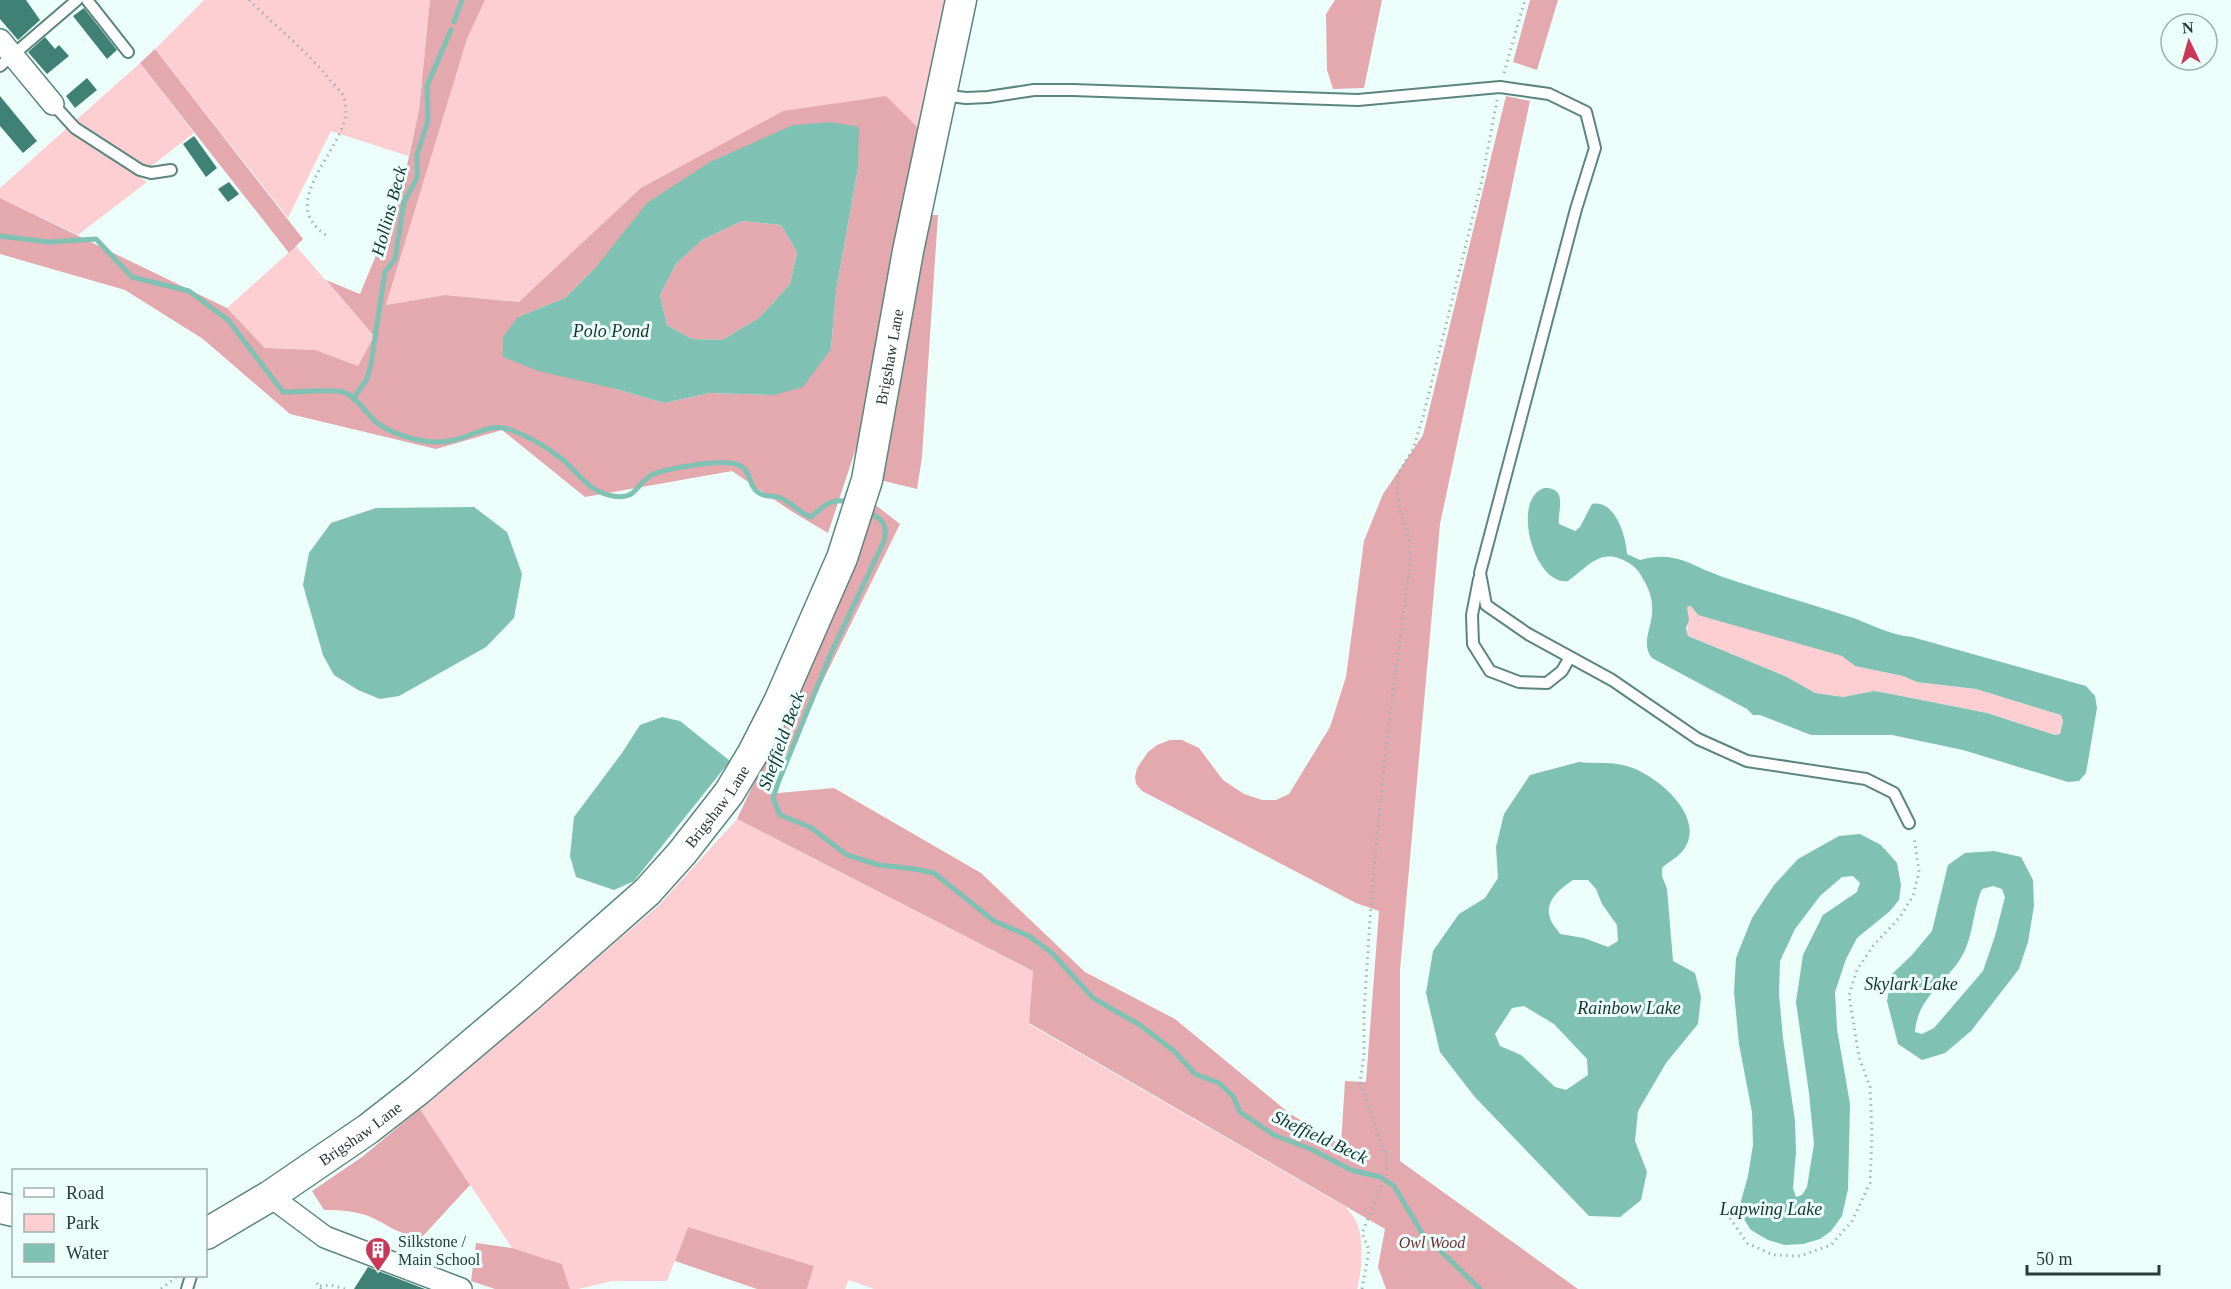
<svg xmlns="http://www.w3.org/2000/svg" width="2231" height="1289" viewBox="0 0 2231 1289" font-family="Georgia,serif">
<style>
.green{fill:#fdcfd2}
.forest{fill:#e4a9ae;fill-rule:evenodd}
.water{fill:#7fc1b3;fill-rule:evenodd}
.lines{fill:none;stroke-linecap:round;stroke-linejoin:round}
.stream{stroke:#7fc1b3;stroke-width:5}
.building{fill:#408175}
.lane-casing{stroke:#5c867d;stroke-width:14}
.street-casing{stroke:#5c867d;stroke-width:24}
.secondary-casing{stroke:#5c867d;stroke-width:33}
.path{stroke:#a2b4af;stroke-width:3;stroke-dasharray:1.5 4.5;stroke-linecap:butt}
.lane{stroke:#fff;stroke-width:10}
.street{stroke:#fff;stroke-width:21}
.secondary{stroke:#fff;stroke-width:30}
.labels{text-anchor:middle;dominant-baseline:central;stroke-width:6;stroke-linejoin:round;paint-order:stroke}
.street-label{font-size:16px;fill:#293b37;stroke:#edfffa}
.poi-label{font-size:16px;fill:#293b37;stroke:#edfffa;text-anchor:start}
.park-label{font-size:16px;font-style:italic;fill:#732c37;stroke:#edfffa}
.water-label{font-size:18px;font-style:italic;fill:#153630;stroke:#edfffa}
</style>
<rect width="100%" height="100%" fill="#edfffa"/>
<path class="green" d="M204,0h226l-11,110 -11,46 -77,-25 -43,87 -133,-169z
M485,0h464l-28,131 -402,171 -74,-7 -59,10 81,-266z
M140,63l54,70 -45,35 -73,-48z
M67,128l80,54 -69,53 -78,-37v-10z
M296,246l78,90 -16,31 -44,-17 -49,-2 -38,-40z
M1691,606l152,50 12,10 48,10 14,6 59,7 85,26 2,6 -3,13 -5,1 -68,-22 -101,-20 -12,-2 -31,6 -28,-4 -28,-16 -99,-41c-2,-11 1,-17 -1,-29z
M737,819l296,152 -4,53 317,183c4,5 8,10 11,16 7,16 5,50 0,66h-483l-25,-9 -4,9h-38l7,-23 -126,-39 -21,54h-55l-34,8h-8l-8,-25 -50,-16 -92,-139 238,-203z"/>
<path class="forest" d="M430,0h55l-18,39 -81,266 59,-10 74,7 122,-114 142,-77 103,-15 35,35 -61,305 -32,97 -37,-22 -59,-40 -147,26 -83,-67 -66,19 -146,-35 -87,-75 -78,-49 -125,-36v-56l227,110 38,40 50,2 43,16 16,-30 -48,-56 34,14 40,-97 19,-87zM858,168l-22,123 -5,58 -57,46 -64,-2 -46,10 -48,-14 -98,-72 47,-19 31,-31z
M1335,0h47l-18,88 -31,1 -6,-19 -1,-56z
M1530,0h28l-21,70 -24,-8z
M155,49l148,190 -14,14 -149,-190z
M1506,96l24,5 -90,423 -40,446v191l178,128h-192l-8,-22 7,-38 -356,-206 4,-52 -296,-152 112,-238 14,-39 10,-39 27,21 -133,270 67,-6 147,85 104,99 90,47 114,94 52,32 4,-64 21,1 13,-171 -23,-8 -214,-112 -6,-7 -1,-7 2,-9 11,-16 9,-7 13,-5h12l17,8 24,32 21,14 18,6h14l13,-6 41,-67 16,-50 18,-136 19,-47 40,-59z
M930,215h8l-16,242 -5,32 -37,-9 38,-215z
M742,221l39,4 16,27 -7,32 -31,34 -37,22 -30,-1 -25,-14 -7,-30 16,-31 26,-24z
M420,1109l50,76 -47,51c-25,-2 -27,-6 -48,-17 -16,-8 -33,-9 -51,-9l-12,-19 50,-34z
M688,1227l126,39 -7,23h-50l-82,-28z
M476,1243l36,5 50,16 8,25h-75l-24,-8z"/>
<path class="water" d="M830,122l29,5 -1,41 -22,123 -5,58 -28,38 -29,8 -64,-2 -46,10 -48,-14 -78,-18 -35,-14v-20l15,-20 47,-19 31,-31 51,-64 63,-41 83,-37zM742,221l39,4 16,27 -7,32 -31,34 -37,22 -30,-1 -25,-14 -7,-30 16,-31 26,-24z
M1544,488c25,-1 13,24 15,36l16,7 5,-4 12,-23c23,-5 34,32 35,50l13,6c37,-10 50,6 83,17 41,14 83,25 124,39 23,7 41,19 65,21l174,49 9,10 2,12 -11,65 -7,8 -11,1 -105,-32 -71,-15h-81l-51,-20h-7l-6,-6 -95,-51c-11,-13 -1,-29 0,-44 1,-13 -2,-24 -9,-35 -3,-6 -6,-10 -11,-14 -31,-20 -41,0 -64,16 -33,6 -58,-81 -24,-93zM1691,606l7,9 144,41 13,10 48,10 14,6 59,7 85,26 2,6 -3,13 -5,1 -68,-22 -101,-20 -12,-2 -31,6 -28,-4 -28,-16 -99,-41 -2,-8 3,-8 -2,-13z
M474,507l33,25 15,42 -8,44 -28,29 -87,49 -19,3 -22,-9 -24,-15 -11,-20 -20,-70 6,-32 22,-30 45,-15z
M662,717l18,4 50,40 -96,120 -20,9 -38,-13 -6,-21 4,-39 48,-64 18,-28z
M1579,762c15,2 36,-1 51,5 27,9 73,47 56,79 -6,11 -16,14 -24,22v8l5,13 6,72 22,12 6,24 -3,27 -32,39 -28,48 -3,30 12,31 -6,28 -21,17 -31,-1 -115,-120 -34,-44 -14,-59 7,-42 26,-37 26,-16 13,-20 -2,-31 8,-33 26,-39zM1573,880h15l8,9 6,15 15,21 1,16 -10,6 -24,-9 -24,-4c-3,-5 -9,-11 -10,-16 -6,-17 11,-30 23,-38zM1524,1006l30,18 33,35 1,16 -22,15 -11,-3 -34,-32 -21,-9 -5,-12 17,-26z
M1860,834l21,11 16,18 4,22 -2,15 -9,11 -33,27 -11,21 -11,33 2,37 13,75 -2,85 -6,27 -11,15 -11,8 -17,5 -18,1 -17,-5 -17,-10 -8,-12 -2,-17 7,-25 5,-31 -1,-33 -13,-68 -5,-52 2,-34 16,-40 22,-33 24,-26 41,-23zM1853,876l7,7 -3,9 -34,23 -20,40 -7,47 13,91 5,51 -7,43 -5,8 -6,2 -3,-9 3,-36 -1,-31 -12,-83 -4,-44 1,-33 15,-32 25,-33 22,-19z
M1994,851l27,6 12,23 1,26 -6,36 -9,27 -48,62 -26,22 -23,7 -24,-16 -11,-43 5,-27 20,-19 20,-24 16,-66 17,-12zM1993,886l9,3 3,8 -10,39 -12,35 -49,57 -12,6 -7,-2c2,-32 27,-47 44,-71 15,-22 13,-49 23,-72z"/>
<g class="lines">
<path class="stream" d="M454,22l8,-22
M0,236l49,6 47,-3 36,38 57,14 39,29 55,72c13,0 50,-3 60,0 13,4 23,21 33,30 10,8 26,14 38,17 12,3 27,4 40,1 19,-4 36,-18 57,-10 17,6 37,18 51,29 18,15 25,32 51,37 23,4 22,-10 37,-20 13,-8 65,-15 80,-13 25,3 15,21 29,30 7,5 15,2 22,5 11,5 18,15 30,19 13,-11 20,-20 37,-15
M353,399l14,-20 4,-15 14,-92 10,-13 9,-57 13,-24v-23l11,-35 -1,-34 24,-56
M870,513c13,6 18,13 14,28l-53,112 -53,130 -5,15 7,17 30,12 37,28 32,10 36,4 19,4 60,48 35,15 23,17 41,45 47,27 34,26 21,23 24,9 14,13 7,16 34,23 39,15 38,20 29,7 14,9 28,47 58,56"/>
</g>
<path class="building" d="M0,0h26l14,20 -22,20 -18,-21z
M84,8l33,42 -10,9 -34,-43z
M45,37l10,12 4,-4 10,11 -22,18 -19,-22z
M87,78l10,12 -22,18 -9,-12z
M0,96l37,45 -14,12 -23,-27z
M194,136l23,32 -11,9 -23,-33z
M229,182l10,12 -11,8 -10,-13z
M368,1267l57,22h-71z"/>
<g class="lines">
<defs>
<path id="lane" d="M87,0l41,52
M0,66l77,-66
M942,95l24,3 22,-1 46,-7h39l285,10 142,-13 49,7 37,18 9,36 -19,61 -96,364 6,32 42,29 84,46 86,59 49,22 119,18 28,14 15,30
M53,104l22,24 65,42 11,3 20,-3
M1479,579l-7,36 1,29 17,27 29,11 28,1 15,-12 8,-14
M187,1289l4,-13"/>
<path id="street" d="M0,40l53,64
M270,1196l55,41 136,52"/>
<g id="secondary">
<path d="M0,1208l14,3"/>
<path id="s1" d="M206,1234l64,-38 98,-67 50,-39 111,-94 118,-104 35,-39 47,-60 24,-40 26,-51 63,-144 25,-78 41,-229 53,-251"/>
</g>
</defs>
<use href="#lane" class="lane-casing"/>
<use href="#street" class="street-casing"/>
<use href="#secondary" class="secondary-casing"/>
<path class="path" d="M249,0c25,25 53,47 76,74 5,7 13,14 18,21 2,4 3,13 3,18 -4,39 -70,90 -20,122
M1504,73l21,-73
M1730,1218l17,25 26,12 27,1 31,-11 21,-24 18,-38 2,-49 -2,-47 -11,-30 -10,-62 8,-25 16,-24 27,-29 13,-21 6,-24 -5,-36
M317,1283l4,6
M320,1286l11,-1 14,4
M161,1289l15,-12
M1362,1289l7,-39 -7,-17 24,-58 1,-16 -27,-77 4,-27v-43l8,-124 14,-142 23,-175 1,-29 -10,-32 -3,-17 1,-19 15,-25 10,-32 59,-237 15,-80"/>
<use href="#lane" class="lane"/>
<use href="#street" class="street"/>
<use href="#secondary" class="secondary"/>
</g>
<defs>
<symbol id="building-pin" viewBox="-11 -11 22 30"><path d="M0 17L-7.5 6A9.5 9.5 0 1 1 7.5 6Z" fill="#c93957" stroke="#edfffa"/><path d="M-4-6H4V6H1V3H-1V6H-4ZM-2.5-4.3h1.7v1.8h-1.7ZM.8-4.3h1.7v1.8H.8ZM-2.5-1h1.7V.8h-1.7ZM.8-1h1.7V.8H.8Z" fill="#fff"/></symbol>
</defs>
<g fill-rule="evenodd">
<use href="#building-pin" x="363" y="1235" width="30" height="40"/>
</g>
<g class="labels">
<g class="street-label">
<text stroke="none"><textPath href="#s1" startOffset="1156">Brigshaw Lane</textPath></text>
<text stroke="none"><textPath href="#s1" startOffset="670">Brigshaw Lane</textPath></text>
<text stroke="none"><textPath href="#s1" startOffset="184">Brigshaw Lane</textPath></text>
</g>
<g class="poi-label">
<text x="398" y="1241">Silkstone /<tspan x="398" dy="18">Main School</tspan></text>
</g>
<g class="park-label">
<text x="1432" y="1242">Owl Wood</text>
</g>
<g class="water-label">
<text transform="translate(389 211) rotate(-75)">Hollins Beck</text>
<text x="611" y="331">Polo Pond</text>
<text transform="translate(781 741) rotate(-70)">Sheffield Beck</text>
<text x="1911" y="984">Skylark Lake</text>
<text x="1629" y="1008">Rainbow Lake</text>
<text transform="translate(1320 1137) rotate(25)">Sheffield Beck</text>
<text x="1771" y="1209">Lapwing Lake</text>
</g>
</g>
<rect x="12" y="1169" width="195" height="108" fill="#edfffa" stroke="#9fb1ac" stroke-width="1.5"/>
<rect x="24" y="1188" width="30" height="9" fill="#ffffff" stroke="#9fb1ac" stroke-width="1.5"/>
<text x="66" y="1199" font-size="18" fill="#293b37">Road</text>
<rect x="24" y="1214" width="30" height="18" fill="#fdcfd2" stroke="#9fb1ac" stroke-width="1.5"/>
<text x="66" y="1229" font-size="18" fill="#293b37">Park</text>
<rect x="24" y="1244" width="30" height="18" fill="#7fc1b3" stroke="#9fb1ac" stroke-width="1.5"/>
<text x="66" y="1259" font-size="18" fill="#293b37">Water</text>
<g transform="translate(2189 42) rotate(355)"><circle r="28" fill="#edfffa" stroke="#9fb1ac" stroke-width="1.5"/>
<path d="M0-4.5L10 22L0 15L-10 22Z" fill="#c93957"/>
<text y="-9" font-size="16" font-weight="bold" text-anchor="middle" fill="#293b37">N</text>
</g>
<path d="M2027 1265v9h132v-9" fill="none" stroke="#293b37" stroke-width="3"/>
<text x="2036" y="1265" font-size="18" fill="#293b37" stroke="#edfffa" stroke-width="4.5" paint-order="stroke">50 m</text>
</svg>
